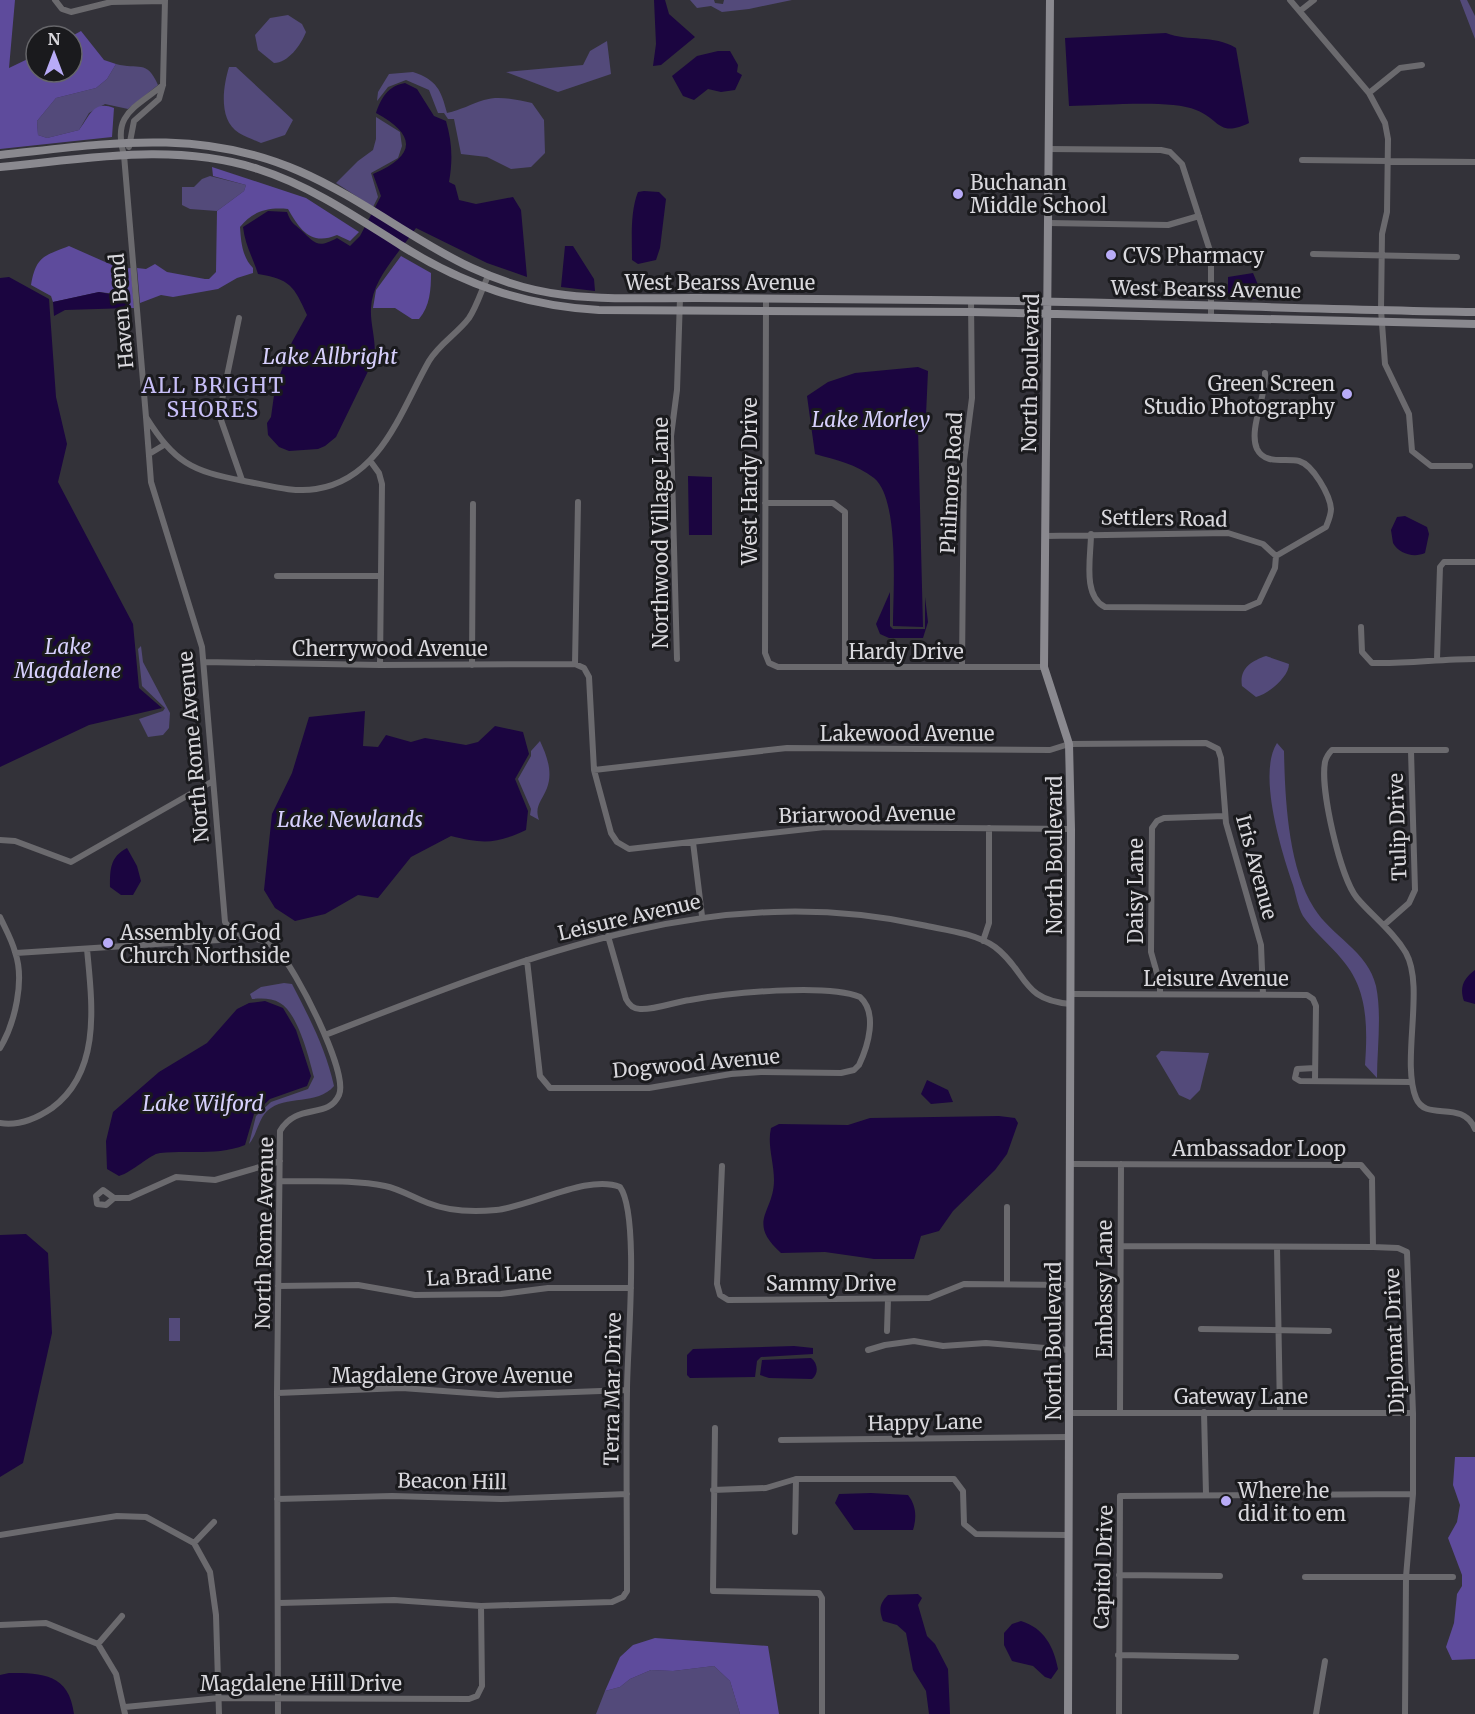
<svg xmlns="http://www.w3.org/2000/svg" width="1475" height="1714" viewBox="0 0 1475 1714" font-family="Merriweather,serif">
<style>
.green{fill:#534a7a}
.forest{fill:#5e4b9c}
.water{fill:#1b0540}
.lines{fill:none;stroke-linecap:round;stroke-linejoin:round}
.street{stroke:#6b6a6e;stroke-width:6}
.secondary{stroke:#8a898f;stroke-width:8}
.poi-dot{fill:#b8abf7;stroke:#1a1a1d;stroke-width:2}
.labels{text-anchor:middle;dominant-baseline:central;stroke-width:6;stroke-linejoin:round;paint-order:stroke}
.poi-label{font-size:20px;fill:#d9d8dd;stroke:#1a1a1d;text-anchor:start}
.street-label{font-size:20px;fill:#d9d8dd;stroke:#1a1a1d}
.water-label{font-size:21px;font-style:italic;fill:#d7d0fd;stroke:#1a1a1d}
.neighbourhood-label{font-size:21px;letter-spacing:1.5px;fill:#c8bff8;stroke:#1a1a1d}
</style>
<rect width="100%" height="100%" fill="#333239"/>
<path class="green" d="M690,0h24l1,3 8,1 1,-4h68l-43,9 -27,3 -11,-6 -14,2z
M1460,0h7l8,16v23z
M288,15l14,9 4,8c-5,13 -18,31 -32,31l-16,-13 -3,-15 15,-17z
M607,41l4,33 -53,18 -52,-20 77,-7 7,-14z
M116,64c22,6 31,-5 42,21l-30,24 -23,-5 -16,9 -10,17 -32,8 -9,-3 -1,-14 19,-23 40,-10 11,-9z
M229,67h7l57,53 -8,15 -24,8c-7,-3 -15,-6 -22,-10 -21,-13 -16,-46 -10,-66z
M413,72c24,8 28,18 34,41 14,-3 24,-9 37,-13 15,-5 34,0 48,3l12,17 1,33 -14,14 -20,2 -24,-12 -26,-3 -7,-35h-6l-4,-6h-6l-9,-23 -23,-10 -18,7 -11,14 1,-9 11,-18z
M376,117l24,15 2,14 -4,12 -27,15 7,24 -5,10 -37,-24 22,-22 15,-11 3,-11z
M210,176l36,9 -2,6 -27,20 -27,-2 -8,-4v-18h12l8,-8z
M141,646l2,16 27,51 -1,15 -6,7 -15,2 -9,-18 24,-8 2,-3 -23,-22 -4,-37z
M1266,656l23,8c0,13 -21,30 -33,33l-14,-11c-3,-17 9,-25 24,-30z
M540,741c7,15 13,31 7,47 -5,13 -13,18 -8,32l-9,-5 1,-6 -13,-30 13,-23v-5z
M1277,743l7,8c1,48 4,116 30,157 17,28 54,43 62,78 6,29 1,63 1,92l-12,-13c2,-28 3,-60 -10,-86 -11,-24 -37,-41 -52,-63 -5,-9 -7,-21 -10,-31 -11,-32 -36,-111 -16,-142z
M284,983l8,1c17,33 34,65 42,102 -17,20 -48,8 -67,25 -9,9 -10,24 -18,33l7,-28 15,-14 37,-13 6,-12c-5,-19 -16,-64 -34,-74 -8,-5 -18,-5 -28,-4l-2,-5 11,-7z
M1161,1051l48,2 -9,37 -10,10 -11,-5 -23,-39z
M169,1318h11v23h-11z
M714,1666l16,15 10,33h-144l9,-23 15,-4 10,-8 21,-9 22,1z"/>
<path class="forest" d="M0,0h15l-6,68 27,-13v17h36v-36l9,-5 23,29 12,4 -9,15 -11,9 -40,10 -19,23 1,14 9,3 32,-8c11,-14 14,-30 35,-22l-2,29 -112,12z
M212,167l94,31 53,34 -9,9 -13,-6c-26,11 -37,-5 -49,-26 -20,-2 -35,2 -48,18 1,14 2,30 13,41v5l-16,5 -19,11 -45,8 -12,-2 -21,8 -3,-35 9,1 9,-5 12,8 38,7h4l7,-7 1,-61 27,-20 2,-6 -33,-9z
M69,246l52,23 10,-1 3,40h-4l-6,-13 -25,-3 -46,10 -2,-6 -20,-11c5,-29 13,-29 38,-39z
M401,256l30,17c0,17 -1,33 -12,46h-7l-17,-11h-22l3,-18z
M1455,1457h20v202l-23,1 -6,-13 8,-24 3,-29 5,-8v-11l-14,-37 9,-16 3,-17 -7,-20z
M655,1638l113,8 11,68h-39l-10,-33 -16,-15 -41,5 -22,-1 -21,9 -10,8 -15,4 15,-34 13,-12z"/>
<path class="water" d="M654,0h11l4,14 26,23 -34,28 -8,1 3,-22z
M1166,33c23,9 47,1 70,15l13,75c-31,15 -29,-4 -53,-13 -26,-11 -96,-4 -127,-4l-4,-68z
M718,51h12l8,14 -1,7 5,3 -7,15 -14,2 -13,-3 -14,11 -11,-4 -11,-20 25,-20z
M405,83l12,6 17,27 12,5c6,21 7,38 3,61l6,3 4,15 17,4 37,-7 8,13 6,67 -40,-14 -71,-35c-16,24 -44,51 -45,80 -1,17 6,33 3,51l-38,78 -11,9 -7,3 -29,2 -10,-4 -11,-12 -1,-12 4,-6 4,-29 17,-46 15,-27c-13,-29 -17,-36 -49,-41 -5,-16 -13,-29 -15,-47l25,-16 19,1c4,11 6,11 14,18 14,13 16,19 36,8l13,8 10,-10 21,-40 -8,-22c43,-18 44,-39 3,-61 5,-15 12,-27 29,-30z
M644,191l15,1 7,7 -6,49 -4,12 -18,4 -6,-4c0,-22 -2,-48 6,-68z
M565,246h8l21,33 1,12 -34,-4z
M1253,273l11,26h-36v-22z
M9,277l40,22 7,98 11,47 -9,38 75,142 6,64 23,20 -73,17 -89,42v-489z
M99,292l28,5 3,11 -65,2 -11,6 -1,-14z
M918,367l10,4 -2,44 -8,13 5,199 -30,-1c0,-33 7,-127 -19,-148 -18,-14 -38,-18 -59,-24l-8,-58 21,-14 27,-9z
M688,476l24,1v58h-23z
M1405,516l22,11 2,7 -4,19c-11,5 -26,1 -32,-10l-2,-13 6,-13z
M890,592v34l3,3h32v-32l3,25 -5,16h-34l-9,-4 -4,-10z
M365,711l-2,35 15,1 8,-12 25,7 14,-4 41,7 12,-3 17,-16 28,6 6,22 -14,25 13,32 -2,19c-30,14 -43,14 -75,6l-40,21 -33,41 -20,-3 -33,19 -30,7 -20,-13 -11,-18 8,-76 20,-41 17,-56z
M127,848l10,18 4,15 -8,14h-12l-11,-8c0,-18 0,-30 17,-39z
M1475,970v34l-11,-3c-5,-14 0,-23 11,-31z
M265,1001l18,7 13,22 15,46 -4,10 -37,13 -16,15 -9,31c-28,11 -55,5 -85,8 -10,1 -27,19 -41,23l-12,-7 -1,-28 7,-29 46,-40 48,-29 30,-34 12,-6z
M927,1080l21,10 5,12 -22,2 -10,-10z
M999,1116l16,2 3,5 -11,31 -12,16 -42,41 -14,20 -18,5 -7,23h-40l-49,-7 -44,1c-35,-32 -7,-40 -7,-73 0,-18 -7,-35 -3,-52l8,-4 69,1 22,-7z
M26,1234l22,19 4,80 -29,130 -23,14v-242z
M794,1346l19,2v6l-52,3 -4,4 -2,16 -65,1 -3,-3v-20l6,-6z
M811,1358c7,5 8,16 1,21l-43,-1 -9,-3 2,-15z
M871,1493l37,2c8,10 9,22 5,35h-59l-19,-27 4,-9z
M918,1594l4,4 -4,7 9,31 8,8 13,25 2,45h-21l-3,-23 -13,-21 -7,-37 -9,-8 -14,-4c-4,-11 -4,-17 5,-26z
M1021,1621c23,7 33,26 37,48l-7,10 -6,-2 -12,-11 -21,-5 -8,-16v-12l8,-9z
M9,1673c34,0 60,1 65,41h-74v-39z"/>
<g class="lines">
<path class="street" d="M55,0l7,9 9,3 40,-10 54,-1
M1290,0l79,93 16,30 3,16 -1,73 -5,22 -1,76 4,54 24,50 3,37 19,15h39
M1300,11l14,-11
M163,85c-29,24 -51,29 -39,70l22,262c29,46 45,54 98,64 23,4 49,12 72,8 65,-10 85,-79 113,-128 10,-17 29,-28 40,-43 8,-12 13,-29 19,-42
M1369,93l31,-25 22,-3
M129,147l5,-26 25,-22 4,-14 2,-85
M1048,149l113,1 9,2 12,12 29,90v63
M1302,160l173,2
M1048,223l120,2 31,-9
M1313,254l144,3
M766,299l-1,354 4,10 9,4h266
M239,318l-18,87v15l21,60
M146,417l5,65 51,165 23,275 10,13c15,3 31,3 42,15 18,17 72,123 62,145 -11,25 -42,7 -59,36l-3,262 1,321
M149,454l15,-9
M371,462l8,11 3,11 -2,181
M765,503h68l12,9v155
M1091,534c0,22 -9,62 14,73l140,1 14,-6 16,-34 1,-12 50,-29c2,-5 5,-12 5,-18 -1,-14 -18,-44 -32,-48 -14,-3 -34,4 -42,-12 -9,-20 10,-54 8,-76
M1045,536l183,-3 35,11 13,12
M277,576h104
M1361,627l1,25 10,11c35,1 68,-4 103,-4
M677,659l-6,-223 6,-46 3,-92
M1437,659l3,-92 4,-5h31
M204,662l176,3 195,-1 9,4 5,9 5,93 17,63 6,9 12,7 196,-22 246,2
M575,664l3,-162
M472,665l1,-161
M962,667l2,-207 8,-62 -1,-98
M1446,750h-114c-3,3 -6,8 -7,12 -5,27 15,115 32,136 16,19 36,33 49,55 19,34 -5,108 10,145 10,25 46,0 59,31
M594,770l193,-22 263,2 19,-6 137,-1 12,6 3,9 5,65 35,122 2,49
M0,840l15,1 56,21 142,-81
M693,842l9,74
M0,917c5,11 12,23 15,35 10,28 0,71 -15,96
M1384,925l25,-22 6,-13 -4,-139
M983,941l6,-18v-95
M16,953l203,-13 16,-5
M527,960l13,116 10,12h99l82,-14 30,-2 80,1 13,-3 5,-5c9,-19 19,-52 1,-68 -34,-14 -132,-4 -170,3 -16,2 -35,10 -50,9 -7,0 -11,-4 -14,-10l-18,-63
M1071,994l236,1 6,4 3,7 -1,75
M1160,994v-10l-9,-32 1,-124 5,-7 7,-3 61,-2
M325,1035c194,-75 384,-156 597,-110 23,5 53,8 73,22 33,25 25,53 76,57
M1315,1068l-18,1 -2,9 5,3 112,1
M0,1123c19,3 36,-4 52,-15 50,-37 40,-105 35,-159
M1071,1164l290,1 11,13 1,69
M722,1166l-5,118 3,11 8,5 201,-2 35,-14 106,1
M114,1198l-8,7 -9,-1 -1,-8 7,-6 11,8h15l47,-21 39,3 65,-19
M1007,1207v77
M1121,1246l252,1 25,1 9,4 6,161v81l-7,83 -1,137
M1277,1247l3,165
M278,1286l80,-1 57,10 86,-1 47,-6h83
M1201,1329l128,2
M887,1331l1,-32
M868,1350l17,-5 29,-4 29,5 43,-3 83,7
M277,1393l125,-5 96,7 129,-5
M1204,1412l2,82
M1069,1413h344
M1120,1413l1,-249
M715,1428l-2,163 106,2 3,5v116
M781,1440l288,-3
M713,1490l53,-2 30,-9h158l9,12 1,33 12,10 92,1
M277,1499l115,-3 109,3 126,-5
M795,1532l1,-53
M0,1535l117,-19 29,1 48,26 16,29 6,43 3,99
M194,1543l20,-21
M1119,1575l101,1
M1305,1577h148
M279,1603l115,-3 87,6 131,-4 11,-5 4,-6c0,-67 -1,-134 0,-201 0,-41 13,-175 -7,-203 -32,-13 -87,19 -124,23 -21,2 -48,1 -68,-7 -14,-5 -28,-14 -43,-17 -33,-7 -71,-4 -105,-5
M0,1625l46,-2 52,21 18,30 9,40
M98,1644l24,-28
M1118,1655l118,2
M125,1707l94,-9 250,1 8,-3 5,-10 -1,-80
M1119,1714l1,-218 293,-2
M1316,1714l9,-53"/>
<path class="secondary" d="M1050,0l-6,667 25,77 2,85 -3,885
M0,155c104,-11 199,-28 299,16 92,40 158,112 266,124 42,5 86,3 129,3 78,1 156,1 235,2 182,1 364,9 546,12
M0,167c86,-8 174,-25 258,2 53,17 98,48 144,77 62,39 125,60 197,64l372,2 504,12"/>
</g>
<g class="poi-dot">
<circle cx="958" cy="194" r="6"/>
<circle cx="1111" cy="255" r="6"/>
<circle cx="1347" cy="394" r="6"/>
<circle cx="108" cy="943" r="6"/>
<circle cx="1226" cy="1501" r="6"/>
</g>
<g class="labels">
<g class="poi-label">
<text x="970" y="182">Buchanan<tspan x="970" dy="23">Middle School</tspan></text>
<text x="1123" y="255">CVS Pharmacy</text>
<text x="1335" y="383" text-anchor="end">Green Screen<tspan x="1335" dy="23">Studio Photography</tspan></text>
<text x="120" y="932">Assembly of God<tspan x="120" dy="23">Church Northside</tspan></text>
<text x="1238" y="1490">Where he<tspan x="1238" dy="23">did it to em</tspan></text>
</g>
<g class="street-label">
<text x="720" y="282">West Bearss Avenue</text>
<text transform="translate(1206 289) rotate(1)">West Bearss Avenue</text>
<text transform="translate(121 311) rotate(-95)">Haven Bend</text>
<text transform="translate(1030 373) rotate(-89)">North Boulevard</text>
<text transform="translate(749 481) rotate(-90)">West Hardy Drive</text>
<text transform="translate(951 483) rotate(-87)">Philmore Road</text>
<text transform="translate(1164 518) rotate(1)">Settlers Road</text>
<text transform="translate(660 533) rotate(-90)">Northwood Village Lane</text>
<text x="390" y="648">Cherrywood Avenue</text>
<text x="906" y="651">Hardy Drive</text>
<text x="907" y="733">Lakewood Avenue</text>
<text transform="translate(193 747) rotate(-95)">North Rome Avenue</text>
<text transform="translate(867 814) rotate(-1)">Briarwood Avenue</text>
<text transform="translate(1397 827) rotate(-92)">Tulip Drive</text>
<text transform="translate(1054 855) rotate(-90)">North Boulevard</text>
<text transform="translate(1257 867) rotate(75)">Iris Avenue</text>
<text transform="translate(1135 891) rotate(-90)">Daisy Lane</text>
<text transform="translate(629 917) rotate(-13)">Leisure Avenue</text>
<text x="1216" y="978">Leisure Avenue</text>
<text transform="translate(696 1063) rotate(-5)">Dogwood Avenue</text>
<text x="1259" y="1148">Ambassador Loop</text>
<text transform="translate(264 1233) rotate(-89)">North Rome Avenue</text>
<text transform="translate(489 1275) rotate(-3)">La Brad Lane</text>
<text x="831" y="1283">Sammy Drive</text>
<text transform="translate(1104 1289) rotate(-90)">Embassy Lane</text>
<text transform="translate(1053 1341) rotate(-90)">North Boulevard</text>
<text transform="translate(1394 1341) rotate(-92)">Diplomat Drive</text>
<text x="452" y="1375">Magdalene Grove Avenue</text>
<text transform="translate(612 1389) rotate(-89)">Terra Mar Drive</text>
<text x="1241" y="1396">Gateway Lane</text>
<text transform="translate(925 1422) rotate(-1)">Happy Lane</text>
<text transform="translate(452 1481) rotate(1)">Beacon Hill</text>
<text transform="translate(1103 1567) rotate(-88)">Capitol Drive</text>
<text x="301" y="1683">Magdalene Hill Drive</text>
</g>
<g class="water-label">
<text x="330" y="356">Lake Allbright</text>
<text x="871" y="419">Lake Morley</text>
<text x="68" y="646">Lake<tspan x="68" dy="24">Magdalene</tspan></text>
<text x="350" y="819">Lake Newlands</text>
<text x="203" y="1103">Lake Wilford</text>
</g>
<g class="neighbourhood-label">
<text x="213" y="385">ALL BRIGHT<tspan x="213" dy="24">SHORES</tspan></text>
</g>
</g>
<g transform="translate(54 54)"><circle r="28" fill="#1a1a1d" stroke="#66666a" stroke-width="1.5"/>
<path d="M0-4.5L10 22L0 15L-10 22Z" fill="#b8abf7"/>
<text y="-9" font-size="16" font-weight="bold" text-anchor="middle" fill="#d9d8dd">N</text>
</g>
</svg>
